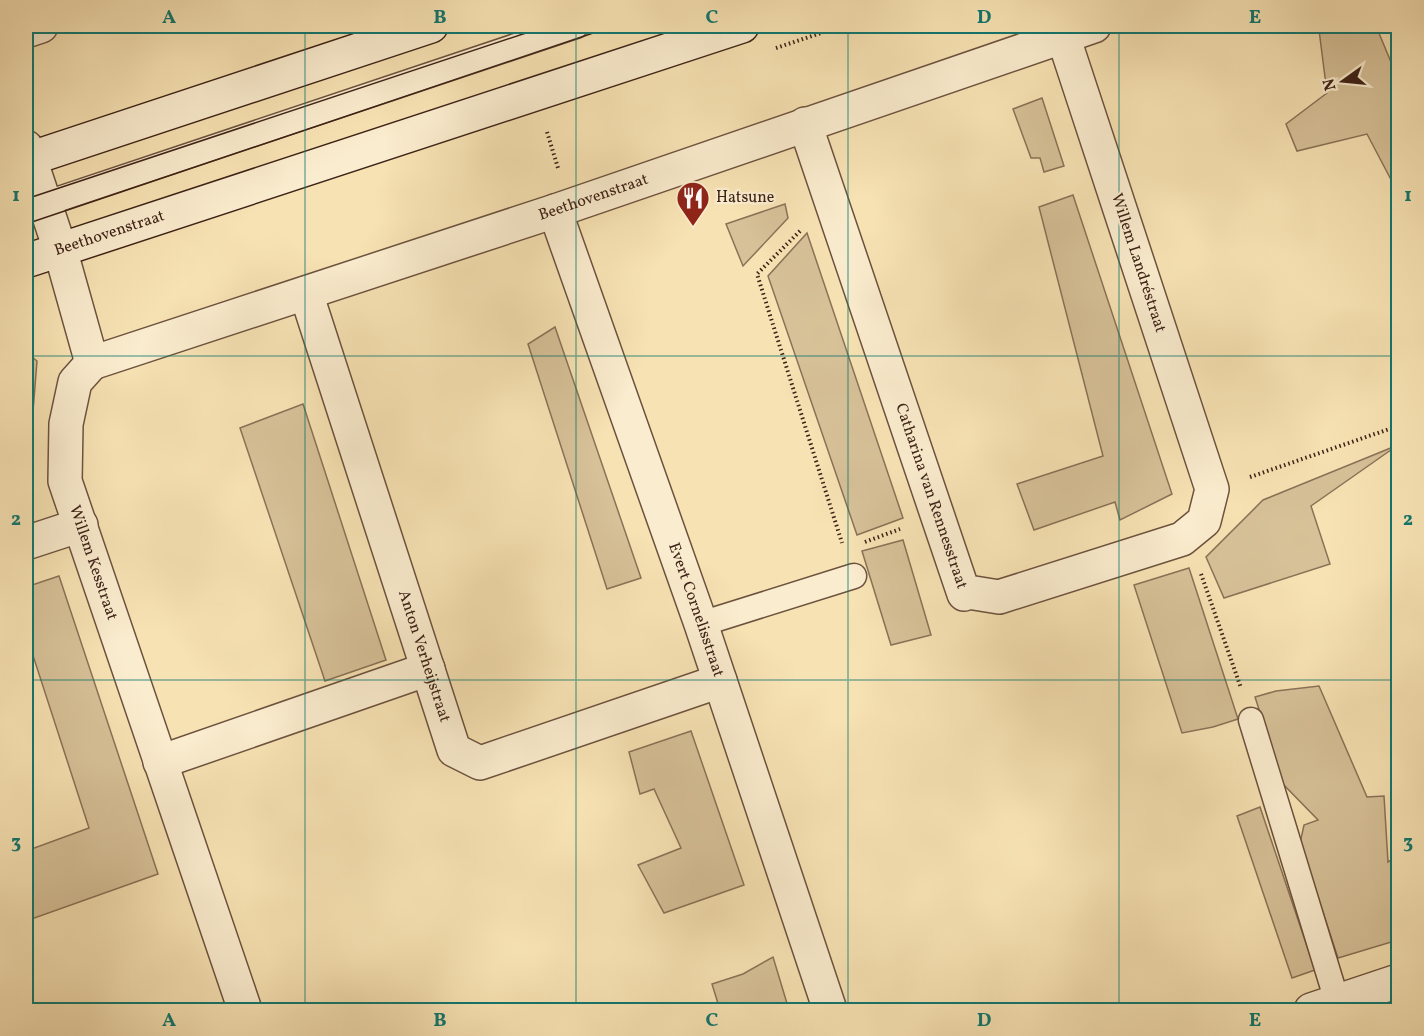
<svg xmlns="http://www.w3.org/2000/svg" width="1424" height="1036" viewBox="0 0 1424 1036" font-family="Vollkorn,serif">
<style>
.green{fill:#d7c198;stroke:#8a7258;stroke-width:1.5}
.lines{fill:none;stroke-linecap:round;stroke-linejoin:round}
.lane-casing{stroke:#6c523e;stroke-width:27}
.street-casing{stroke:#6c523e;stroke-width:36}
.secondary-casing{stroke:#3d2217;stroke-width:36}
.path{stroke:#3d2217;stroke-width:4;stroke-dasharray:1.5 3;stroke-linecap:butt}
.lane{stroke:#faecce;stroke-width:24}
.street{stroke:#faecce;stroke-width:33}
.secondary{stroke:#faecce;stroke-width:33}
.tram{stroke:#3d2217;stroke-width:1.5}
.grid{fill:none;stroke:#0f766e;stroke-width:1.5;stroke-opacity:0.55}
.labels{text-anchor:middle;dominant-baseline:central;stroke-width:4.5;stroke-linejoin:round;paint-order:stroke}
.street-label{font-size:16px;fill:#3d2217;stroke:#faecce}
.poi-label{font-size:16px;fill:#3d2217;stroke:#faecce;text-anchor:start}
.neatline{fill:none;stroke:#0f766e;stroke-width:2}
.grid-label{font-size:20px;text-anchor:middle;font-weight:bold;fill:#0f766e}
</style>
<rect width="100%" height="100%" fill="#f7e2b3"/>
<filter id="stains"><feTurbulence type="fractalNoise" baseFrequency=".00333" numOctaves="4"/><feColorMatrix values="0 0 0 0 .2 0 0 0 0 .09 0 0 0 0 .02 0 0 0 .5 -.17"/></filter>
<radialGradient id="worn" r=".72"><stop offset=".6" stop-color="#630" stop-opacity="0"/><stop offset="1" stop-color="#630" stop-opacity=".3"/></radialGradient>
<path class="green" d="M1326,26h50l22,53v114l-31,-59 -70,17 -11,-27 41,-31 -8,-63z
M1042,98l22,68 -20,6 -4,-14h-9l-18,-49z
M1073,195l99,299 -52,26 -5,-18 -81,28 -17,-46 86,-28 -64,-249z
M785,204l3,14 -45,48 -17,-42z
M807,233l96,285 -46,17 -89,-259z
M555,327l86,251 -34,11 -79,-245z
M26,352l11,9 -11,138z
M303,404l83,256 -61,21 -85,-253z
M1398,445l-87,61 19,58 -106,34 -18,-41 57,-57z
M903,540l28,95 -40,10 -29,-94z
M1189,568l49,151 -25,8 -31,6 -48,-148z
M59,576l99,298 -132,47v-70l63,-23 -63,-194v-47z
M1319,686l48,111 17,-1 4,66 10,-6v84l-60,18 -38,-115 4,-18 14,-5 -35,-36 -28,-87 21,-6z
M691,731l53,154 -80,28 -26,-48 43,-17 -27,-59 -14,5 -11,-42z
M1260,807l55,163 -23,8 -55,-162z
M773,957l16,53h-69l-8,-26 31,-10z"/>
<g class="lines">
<defs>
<path id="lane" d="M26,210l550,-184
M701,624l153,-48
M1251,720l86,281"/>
<g id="street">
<path d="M26,31l15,-5"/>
<path id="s1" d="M805,124l159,470 4,-2 31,5 183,-58 22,-18 8,-32 -149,-453"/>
<path d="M26,147l34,102 32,114"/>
<path id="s2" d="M555,211l146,413 129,386"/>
<path id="s3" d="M306,293l148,457 26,13 240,-82"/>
<path id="s4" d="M92,363l463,-152 539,-185"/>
<path id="s5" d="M92,363l-17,19 -9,42 -1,57 180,529"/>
<path d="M26,543l55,-18"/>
<path d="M160,762l268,-93"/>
<path d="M1311,1010l87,-29"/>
</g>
<g id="secondary">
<path d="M26,160l405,-134"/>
<path id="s6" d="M26,261l716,-235"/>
</g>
</defs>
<use href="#lane" class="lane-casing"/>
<use href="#street" class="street-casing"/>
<use href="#secondary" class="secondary-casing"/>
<path class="path" d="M776,48l66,-22
M547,132l11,36
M800,231l-43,43 85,269
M1250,477l148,-51
M865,542l35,-13
M1201,574l40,114"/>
<use href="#lane" class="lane"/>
<use href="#street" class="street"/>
<use href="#secondary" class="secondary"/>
<path class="tram" d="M26,199l521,-173
M26,224l588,-198"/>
</g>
<path class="grid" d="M305,26v984M576,26v984M848,26v984M1119,26v984M26,356h1372M26,680h1372"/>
<defs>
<symbol id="restaurant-pin" viewBox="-11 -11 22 30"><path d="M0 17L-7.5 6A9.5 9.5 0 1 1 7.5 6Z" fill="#8f2418" stroke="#faecce"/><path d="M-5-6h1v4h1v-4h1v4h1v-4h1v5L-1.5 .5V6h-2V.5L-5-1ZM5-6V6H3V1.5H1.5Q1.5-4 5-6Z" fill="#fff"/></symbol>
</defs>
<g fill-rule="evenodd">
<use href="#restaurant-pin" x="674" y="179" width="38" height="52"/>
</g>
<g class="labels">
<g class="street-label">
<text stroke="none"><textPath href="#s4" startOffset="528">Beethovenstraat</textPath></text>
<text stroke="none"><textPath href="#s6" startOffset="88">Beethovenstraat</textPath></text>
<text transform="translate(1138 263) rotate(72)">Willem Landréstraat</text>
<text stroke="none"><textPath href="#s1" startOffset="393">Catharina van Rennesstraat</textPath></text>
<text stroke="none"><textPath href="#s5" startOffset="212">Willem Kesstraat</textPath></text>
<text stroke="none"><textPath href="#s2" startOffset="423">Evert Cornelisstraat</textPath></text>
<text stroke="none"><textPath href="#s3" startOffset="382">Anton Verheijstraat</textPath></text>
</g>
<g class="poi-label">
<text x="716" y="198">Hatsune</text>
</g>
</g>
<rect width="1424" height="1036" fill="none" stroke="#f7e2b3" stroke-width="66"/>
<g transform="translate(1343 81) rotate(255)" stroke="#faecce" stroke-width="4.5" paint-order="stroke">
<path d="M0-4.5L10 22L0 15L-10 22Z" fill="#3d2217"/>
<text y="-9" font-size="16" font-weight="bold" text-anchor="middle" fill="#3d2217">N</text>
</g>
<rect x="33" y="33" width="1358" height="970" class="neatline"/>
<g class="grid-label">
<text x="169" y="23">A</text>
<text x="440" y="23">B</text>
<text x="712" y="23">C</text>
<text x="984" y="23">D</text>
<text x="1255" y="23">E</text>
<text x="16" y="201">1</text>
<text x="1408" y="201">1</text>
<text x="16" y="525">2</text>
<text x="1408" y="525">2</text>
<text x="16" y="848">3</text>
<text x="1408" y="848">3</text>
<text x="169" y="1026">A</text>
<text x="440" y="1026">B</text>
<text x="712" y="1026">C</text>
<text x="984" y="1026">D</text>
<text x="1255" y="1026">E</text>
</g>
<rect width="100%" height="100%" filter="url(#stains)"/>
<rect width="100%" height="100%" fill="url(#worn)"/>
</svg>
